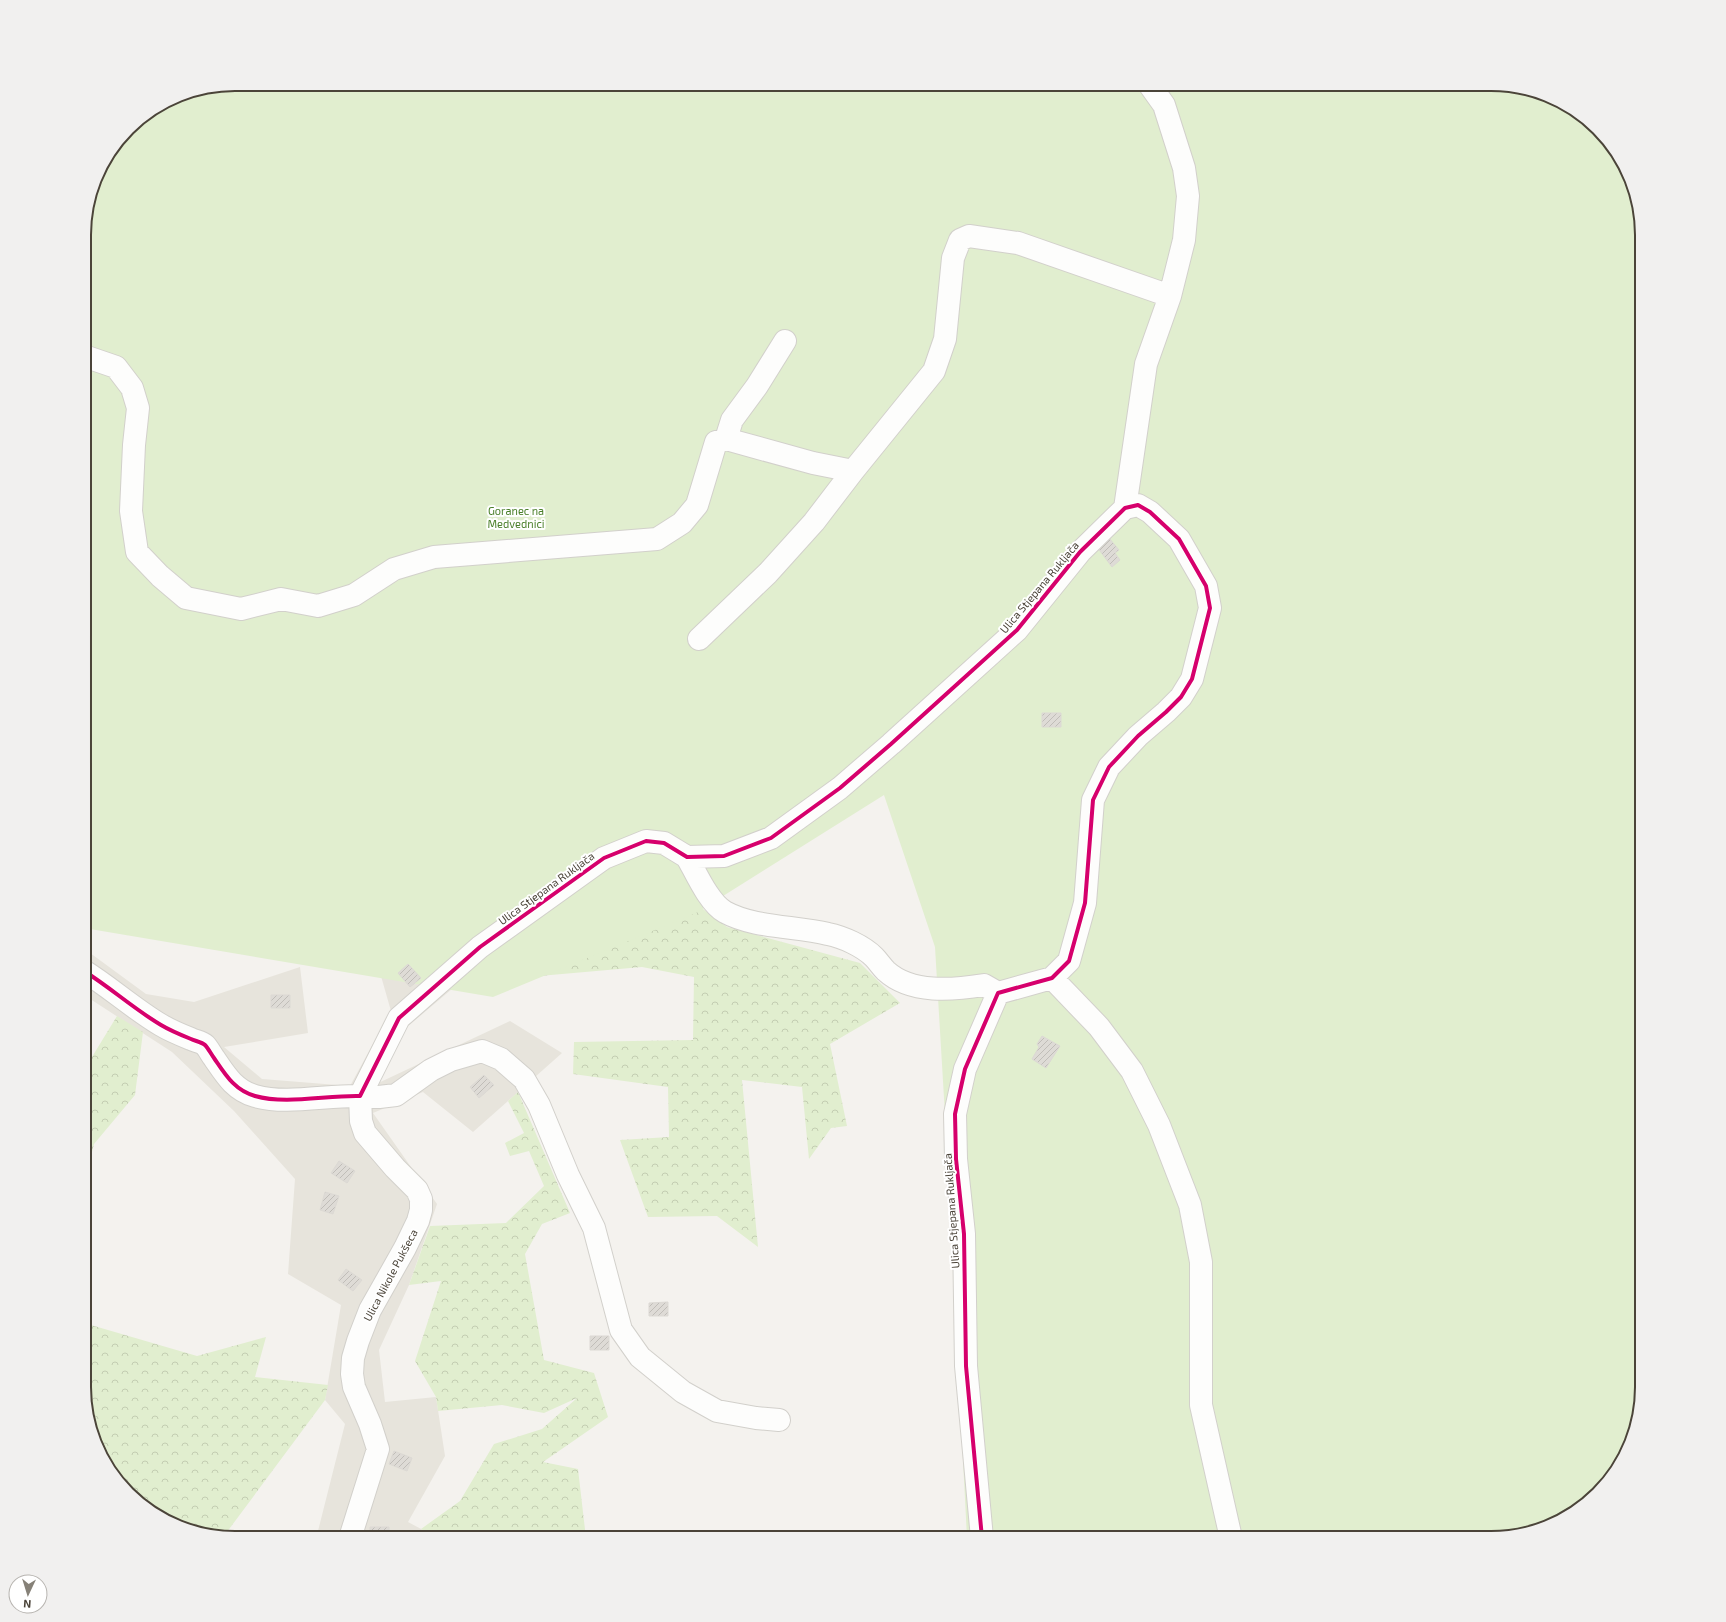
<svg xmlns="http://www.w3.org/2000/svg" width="1726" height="1622" viewBox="0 0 1726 1622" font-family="'Exo 2',sans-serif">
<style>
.residential{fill:#e7e4dc}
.forest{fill:url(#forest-crowns)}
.green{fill:#e1eecf}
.building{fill:url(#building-hatch);stroke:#dcd9d4}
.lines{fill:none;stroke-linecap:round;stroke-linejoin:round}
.minor-casing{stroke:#d2d0cb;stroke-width:24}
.minor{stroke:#fdfdfc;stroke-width:22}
.cycleway-casing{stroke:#fff;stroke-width:6}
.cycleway{stroke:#d6006c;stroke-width:4}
.labels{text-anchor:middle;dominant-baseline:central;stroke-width:4;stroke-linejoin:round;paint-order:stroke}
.park-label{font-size:11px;fill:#4a7f2a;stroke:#fff}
.street-label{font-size:11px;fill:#4b4439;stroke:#fff}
.rim{fill:none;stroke:#4b4439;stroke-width:2}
</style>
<defs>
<pattern id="forest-crowns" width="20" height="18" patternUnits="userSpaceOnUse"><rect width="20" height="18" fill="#e1eecf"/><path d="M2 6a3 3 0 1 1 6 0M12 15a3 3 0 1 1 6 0" fill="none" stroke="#c3cdb2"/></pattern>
<pattern id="building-hatch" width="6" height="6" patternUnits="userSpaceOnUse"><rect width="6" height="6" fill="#dedbd6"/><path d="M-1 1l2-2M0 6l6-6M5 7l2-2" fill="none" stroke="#c0bdb8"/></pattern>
</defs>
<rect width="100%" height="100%" fill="#f4f2ee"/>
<path class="residential" d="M84,923l6,7 -4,20 60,44 48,8 106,-35 8,66 -84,14 38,32 88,7 41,-75 -10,-35 78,7 -52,44 -35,59 138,-65 52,32 -89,79 -50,-40 -50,21 64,91 -28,81 -30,65 6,52 51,-5 9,59 -37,66 30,16h-203l-11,-2 94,-5 27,-107 -20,-24 16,-95 -53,-31 7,-95 -61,-68 -62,-59 -88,-57z"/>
<path class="forest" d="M675,888l52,39 133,36 40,40 -70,41 17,82 -16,2 -22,31 -7,-72 -60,-7 16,167 -41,-31 -69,1 -28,-77 49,-3 -1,-50 -95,-13 1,-32 119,-2 1,-63 -52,-10 -136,12z
M117,1016l26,16 -8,63 -41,49 -10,40v-114z
M518,1092l52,121 -28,11 -17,30 19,106 50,13 14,44 -65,45 35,7 8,69h-148l-17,-9 39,-28 34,-57 48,-15 35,-31 -33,15 -42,-8 -64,6 -2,-14 -21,-36 26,-80 -32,4 21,-59 76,-3 38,-37 -15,-35 -19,5 -5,-13 19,-10 -16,-32z
M84,1323l113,33 69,-19 -11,40 73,8 -3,15 -101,136 -47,-10 -49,-32 -32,-49 -12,-48z"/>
<path class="green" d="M235,84h1256l58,12 49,32 32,49 12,48v1162l-12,58 -32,49 -49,32 -58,12h-524l-19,-373 -13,-218 -51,-152 -188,118 -203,84 -409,-69v-703l15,-57 36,-46 42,-27z"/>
<path class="building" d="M1109,538l10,12 -4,3 5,7 -8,7 -15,-20z
M1042,713h19v14h-19z
M408,964l13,14 -11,9 -12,-14z
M271,995h19v13h-19z
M1042,1036l18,10 -14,22 -14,-9 7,-12 -2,-3z
M484,1075l10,10 -15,13 -9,-11z
M339,1161l16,10 -8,12 -16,-10z
M325,1192l14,4 -6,18 -13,-4z
M346,1269l16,11 -9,11 -15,-11z
M668,1302v14h-19v-13z
M590,1336h19v14h-19z
M394,1451l18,7 -5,13 -18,-7z
M370,1527h19v11h-19z"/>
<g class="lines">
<defs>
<path id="minor" d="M84,356l32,11 16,21 6,20 -4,37 -3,66 6,41 23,24 26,22 55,11 40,-10 37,7 36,-11 40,-26 40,-12 223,-18 25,-16 15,-18 19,-63 10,-3 87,24 40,8 81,-100 11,-32 8,-81 7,-18 9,-4 49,7 152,53
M726,439l6,-19 25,-34 28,-45
M1125,508l21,-144 24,-68 14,-56 4,-44 -4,-28 -20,-63 -15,-21
M699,639l69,-66 46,-51 39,-51
M687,857c9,16 22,46 38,55 29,16 71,14 103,22 15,3 35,12 46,23 4,4 7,9 12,14 25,23 67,19 98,14l14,8
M84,971c27,17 50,38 77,54 10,6 20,10 30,14 4,2 11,3 14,6 3,3 6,9 9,13 11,16 20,32 41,38 31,9 72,-1 105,0l39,-78 81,-71 124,-89 42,-17 18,2 23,14 37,-1 47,-18 69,-50 51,-44 126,-114 63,-78 45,-44 13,-3 12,7 29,27 27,47 4,22 -18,71 -11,18 -15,15 -28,24 -29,31 -16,33 -8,103 -16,58 -17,17 -54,15 -33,76 -10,45 1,45 8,75 2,132 16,172
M1052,978l47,49 33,44 27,54 31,80 11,57v143l30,133
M350,1538l28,-89 -8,-25 -16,-37 -2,-13 1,-16 5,-17 12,-31 35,-62 13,-27 3,-11v-11l-4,-9 -22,-22 -30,-35 -4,-12 -1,-25 19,1 17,-2 35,-25 20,-10 31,-9 19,8 23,20 15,26 29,70 26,53 27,102 19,27 43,35 34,19 39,7 23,2"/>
</defs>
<use href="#minor" class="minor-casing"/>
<use href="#minor" class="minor"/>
<defs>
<path id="cycleway" d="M84,971c27,17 50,38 77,54 10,6 20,10 30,14 4,2 11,3 14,6 3,3 6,9 9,13 11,16 20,32 41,38 31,9 72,-1 105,0l39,-78 81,-71 124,-89 42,-17 18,2 23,14 37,-1 47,-18 69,-50 51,-44 126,-114 63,-78 45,-44 13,-3 12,7 29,27 27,47 4,22 -18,71 -11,18 -15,15 -28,24 -29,31 -16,33 -8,103 -16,58 -17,17 -54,15 -33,76 -10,45 1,45 8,75 2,132 16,172"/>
</defs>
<use href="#cycleway" class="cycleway-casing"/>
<use href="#cycleway" class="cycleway"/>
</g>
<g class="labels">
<g class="park-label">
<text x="516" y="510">Goranec na<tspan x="516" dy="13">Medvednici</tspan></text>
</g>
<g class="street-label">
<text transform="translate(1039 587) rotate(-50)">Ulica Stjepana Rukljača</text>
<text transform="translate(546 888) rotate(-36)">Ulica Stjepana Rukljača</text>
<text transform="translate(951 1211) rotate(-94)">Ulica Stjepana Rukljača</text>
<text transform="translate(390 1275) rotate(-62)">Ulica Nikole Pukšeca</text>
</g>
</g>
<path d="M0 0H1726V1622H0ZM235 91H1491A144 144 0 0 1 1635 235V1387A144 144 0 0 1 1491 1531H235A144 144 0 0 1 91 1387V235A144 144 0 0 1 235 91Z" fill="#f1f0ef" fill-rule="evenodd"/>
<path class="rim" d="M235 91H1491A144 144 0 0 1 1635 235V1387A144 144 0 0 1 1491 1531H235A144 144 0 0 1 91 1387V235A144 144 0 0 1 235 91Z"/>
<g transform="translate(28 1594) rotate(184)"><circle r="19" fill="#ffffff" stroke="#b7b4b0"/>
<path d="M0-3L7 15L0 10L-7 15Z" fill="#868178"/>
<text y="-6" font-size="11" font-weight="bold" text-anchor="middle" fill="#4b4439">N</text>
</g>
</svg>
